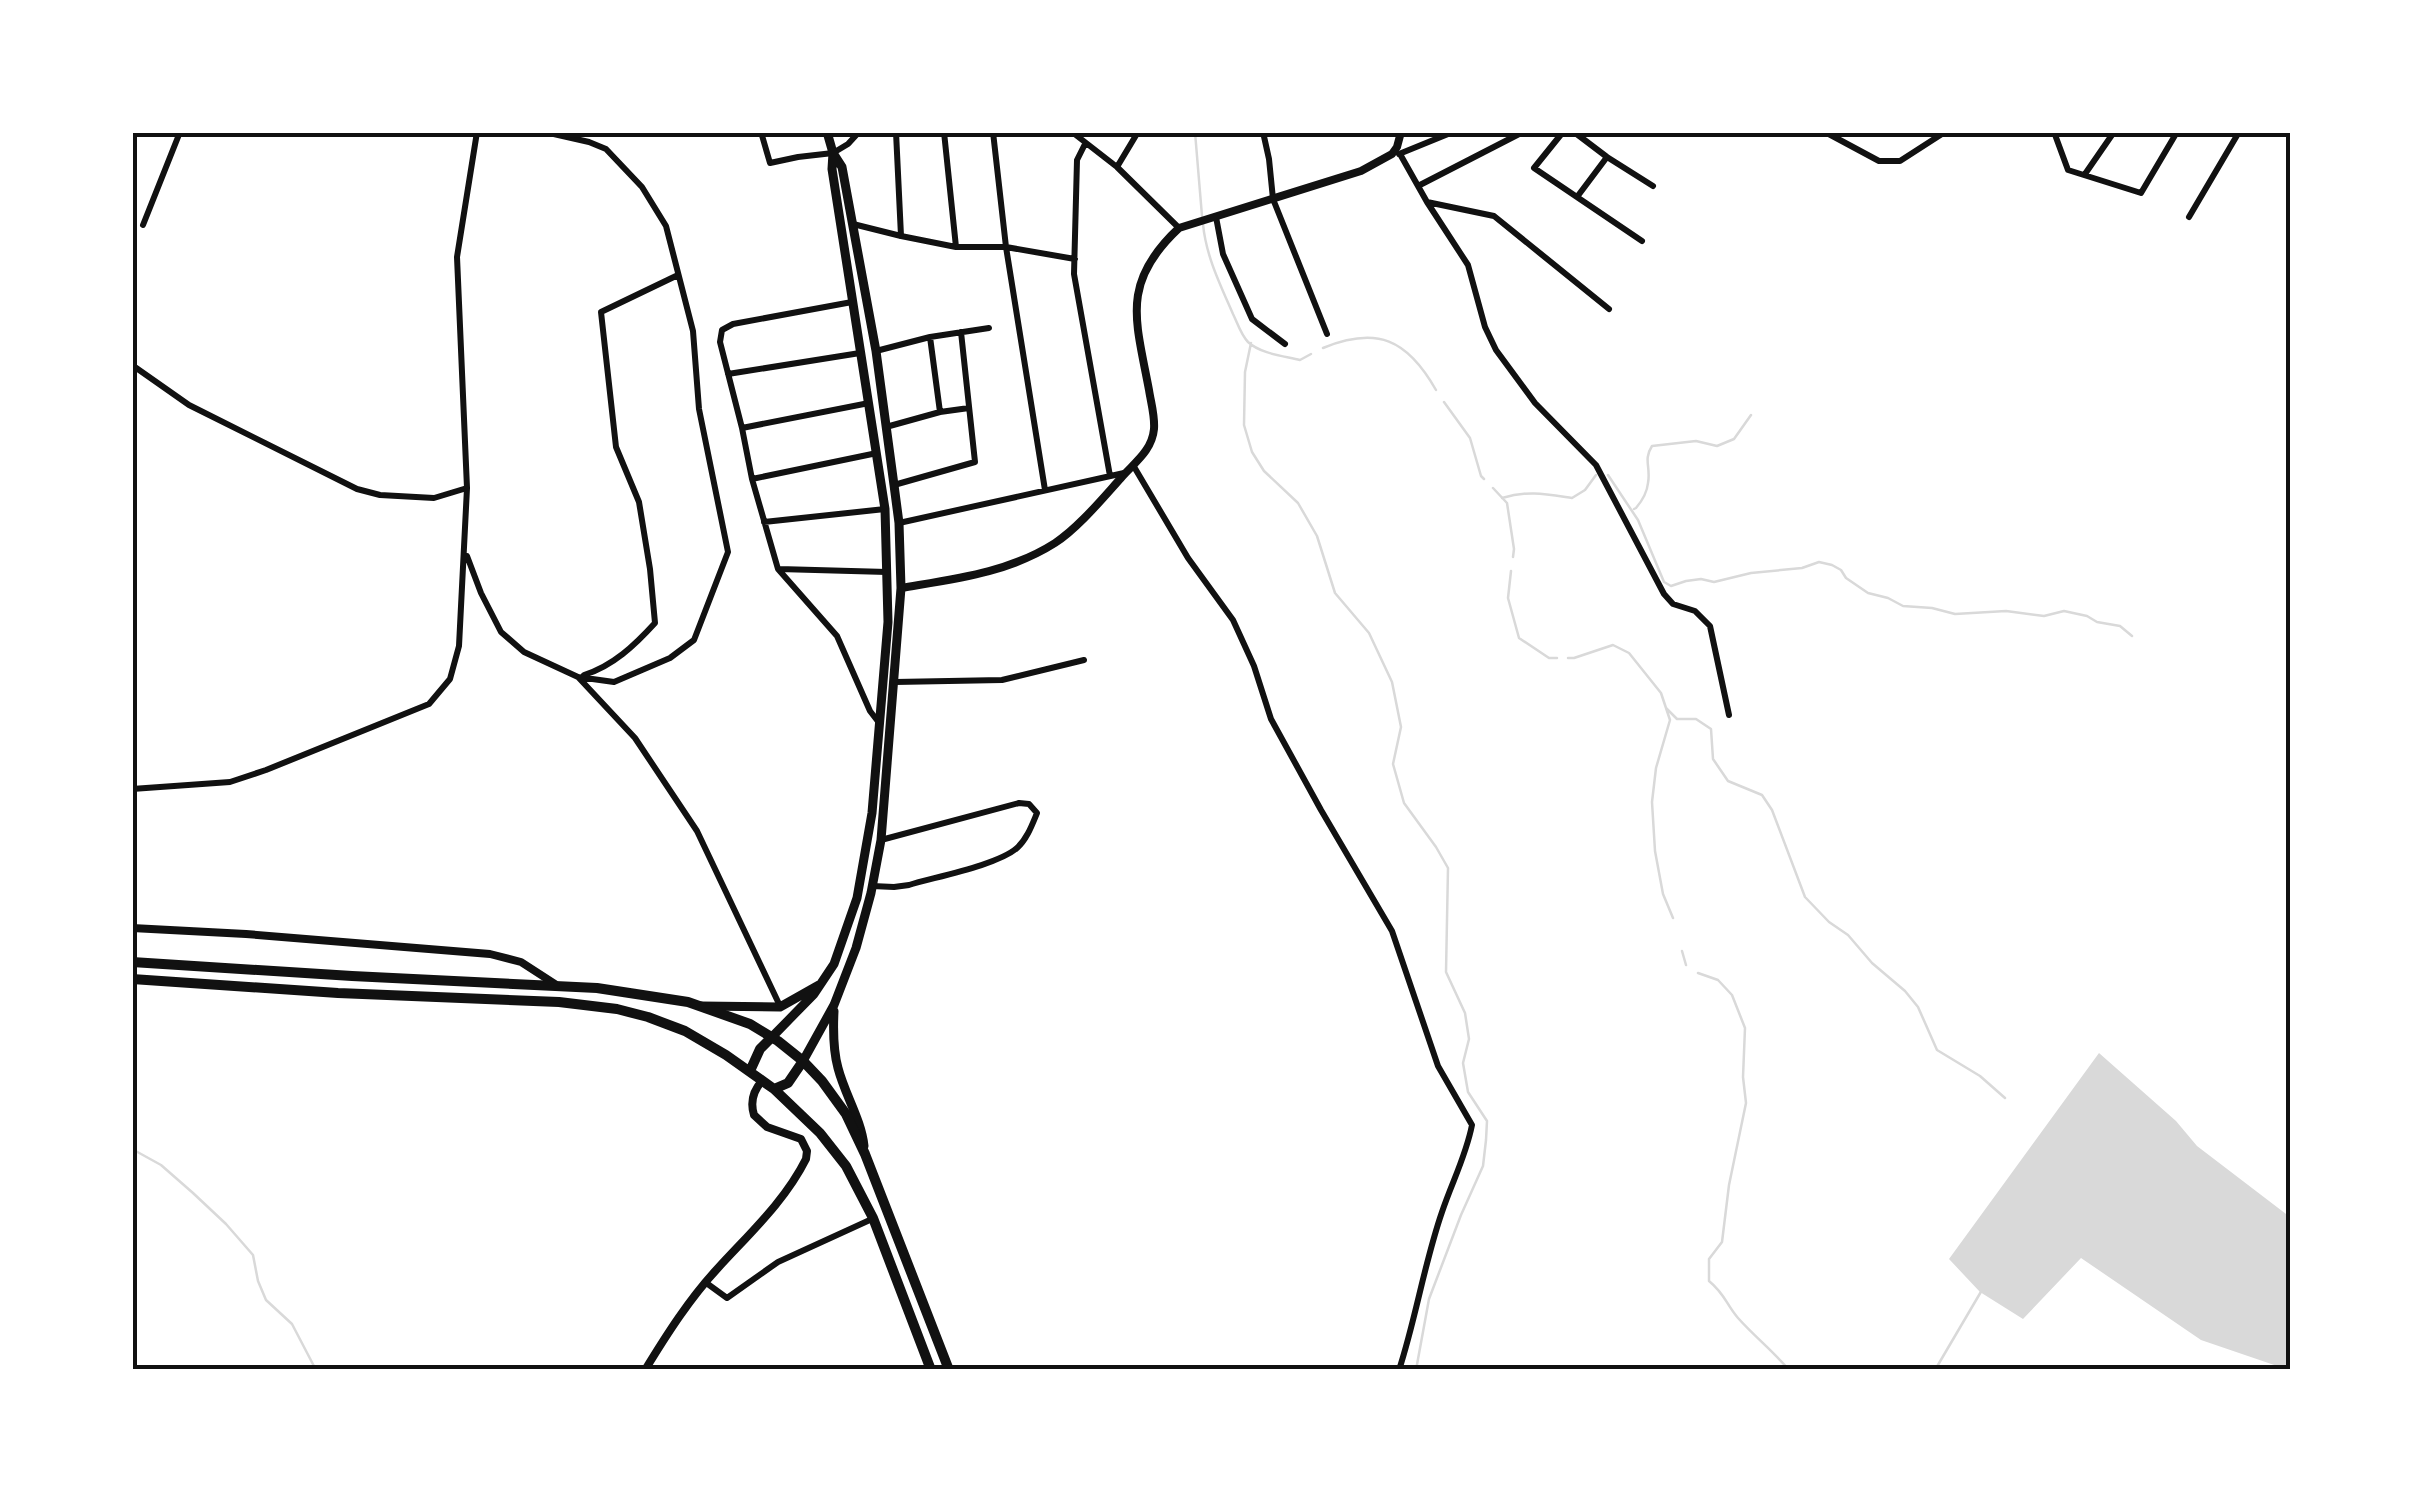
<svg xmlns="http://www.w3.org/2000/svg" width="2423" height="1502" viewBox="0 0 2423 1502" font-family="'Golos Text',sans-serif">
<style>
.water{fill:#d9d9d9}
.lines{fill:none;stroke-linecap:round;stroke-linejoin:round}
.stream{stroke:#d9d9d9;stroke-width:2.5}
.minor{stroke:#111;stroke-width:6}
.tertiary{stroke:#111;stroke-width:8}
.secondary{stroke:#111;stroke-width:9}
.trunk{stroke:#111;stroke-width:10}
.neatline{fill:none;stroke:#111;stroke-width:4}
</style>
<rect width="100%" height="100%" fill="#fff"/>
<path class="water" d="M2099,1053l77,68 21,25 93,71v147l-7,4 -82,-28 -120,-82 -58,61 -43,-27 -31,-33z"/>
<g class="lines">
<path class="stream" d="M1195,132l7,84
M1203,224c3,32 17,60 30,90 4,8 8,21 15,28 13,12 36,14 52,18l11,-6
M1251,343l-6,29 -1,53 8,27 12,19 34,32 19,33 18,57 34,40 23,49 9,45 -8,37 11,39 32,44 12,21 -2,104 19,41 4,26 -6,24 5,29 19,29 -1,19 -3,26 -22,49 -32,84 -13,71
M1323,348c54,-22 84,-9 113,42
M1444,402l26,36 11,38 3,3
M1608,475l30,45 26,62 7,4 15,-5 15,-2 13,3 37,-9 51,-5 17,-6 13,3 9,5 5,8 22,15 20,5 15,8 29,2 23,6 51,-3 38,5 20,-5 23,5 10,6 23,4 12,10
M1493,488l14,15 7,46 -1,8
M1502,498c26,-8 44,-4 70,0l13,-8 11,-15
M1634,509l2,-1c6,-7 11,-15 12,-25 3,-16 -5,-23 4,-37l44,-5 21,5 17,-7 17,-24
M1511,571l-3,27 11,40 30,20h8
M1568,658h6l39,-13 16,8 32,40 9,27 -14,48 -4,34 3,49 8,43 10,24
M1666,708l11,11h19l15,10 2,30 15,22 34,14 10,15 33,87 24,25 19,13 24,28 33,28 13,16 19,43 43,26 25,22
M1682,951l4,14
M1698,973l20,7 14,15 13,33 -2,49 3,26 -17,82 -7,57 -13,17v22c16,13 17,23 29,37 16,18 35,33 51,52
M132,1149l29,16 32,28 33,31 27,31 5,26 8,19 26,24 24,46
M1935,1370l47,-80"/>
<path class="minor" d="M545,132l44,10 17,7 36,38 24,39 27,105 6,78 29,143 -34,88 -24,18 -56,24 -36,-5
M761,132l9,31 28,-6 35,-4 15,-9 11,-12
M896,132l5,104
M944,132l12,115
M993,132l13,115 39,243
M1072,132l45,35 62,61
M1263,132l6,27 4,40 54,135
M1563,132l-29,36 108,73
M1574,132l33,25 46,29
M1825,132l54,29h21l45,-29
M2054,132l14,38 73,23 36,-61
M1085,144l-8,16 -3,114 36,202
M1399,154l54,-22
M1400,154l27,48 67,14 115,93
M1117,167l21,-35
M2085,174l29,-42
M1418,186l105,-54
M1577,197l30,-40
M1427,202l41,63 17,62 11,23 39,53 61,62 68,129 9,10 22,7 15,15 19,89
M1216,217l7,37 29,65 33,25
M2189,217l50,-85
M853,224l48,12 55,11h50l69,12
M143,225l37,-93
M852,302l-119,22 -11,6 -2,12 22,86 10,51 26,90 59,67 33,75 10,13
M930,337l10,75
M876,351l54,-14 59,-9
M132,365l57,40 168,84 23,6 54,3 33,-10
M728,374l132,-21
M886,427l54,-15 29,-4
M742,428l127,-25
M1133,465l55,93 45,62 21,46 17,53 50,91 71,121 46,135 34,59c-6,31 -20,57 -30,87 -18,52 -26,106 -43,158
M752,479l125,-26
M894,485l81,-23 -14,-130
M764,522l121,-13
M899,523l225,-50
M467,556l14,37 20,39 23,20 54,25 57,61 62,93 83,175
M779,569l108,3
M584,675c29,-9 51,-30 71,-52l-5,-54 -11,-67 -23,-55 -15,-135 77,-37
M895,682l107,-2 82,-20
M132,789l98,-7 36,-12 163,-66 21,-25 9,-33 8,-158 -10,-231 20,-125
M872,886l22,1 15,-2c26,-8 89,-20 108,-37 10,-9 15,-23 20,-35l-8,-9 -10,-1 -138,37
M705,1282l22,16 51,-36 94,-43"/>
<path class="tertiary" d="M901,588c53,-9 107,-15 154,-45 23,-15 47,-44 66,-65 13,-15 31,-27 33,-49 1,-13 -3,-26 -5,-39 -13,-70 -29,-107 30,-162l182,-57 31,-17 5,-7 4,-15
M132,928l114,6 244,20 31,8 34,22
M645,1370c22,-36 45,-72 73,-102 32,-35 67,-67 88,-109l1,-8 -6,-12 -34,-12 -13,-12c-4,-13 -1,-24 8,-34"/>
<path class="secondary" d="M701,1006l79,1 39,-22
M834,1011c-1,20 -1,39 4,57 7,27 23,51 26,78
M772,1037l42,-43 20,-30 23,-66 15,-85 16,-191 -3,-113 -53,-340 1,-16
M803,1061l31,-56 22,-57 15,-55 10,-53 20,-252 -2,-65 -5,-38 -18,-134 -34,-184 -9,-14 -6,-21"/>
<path class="trunk" d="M132,962l220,14 245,12 91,14 62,22 28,17 25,20 19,20 24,33 19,40 84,216
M132,979l206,14 221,9 58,7 31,8 37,14 41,24 48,34 46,44 26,33 27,52 58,152
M750,1071l10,-22 12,-12
M774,1089l14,-6 15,-22"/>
</g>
<rect width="2423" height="1502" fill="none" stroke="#ffffff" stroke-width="270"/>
<rect x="135" y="135" width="2153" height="1232" class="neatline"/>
</svg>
